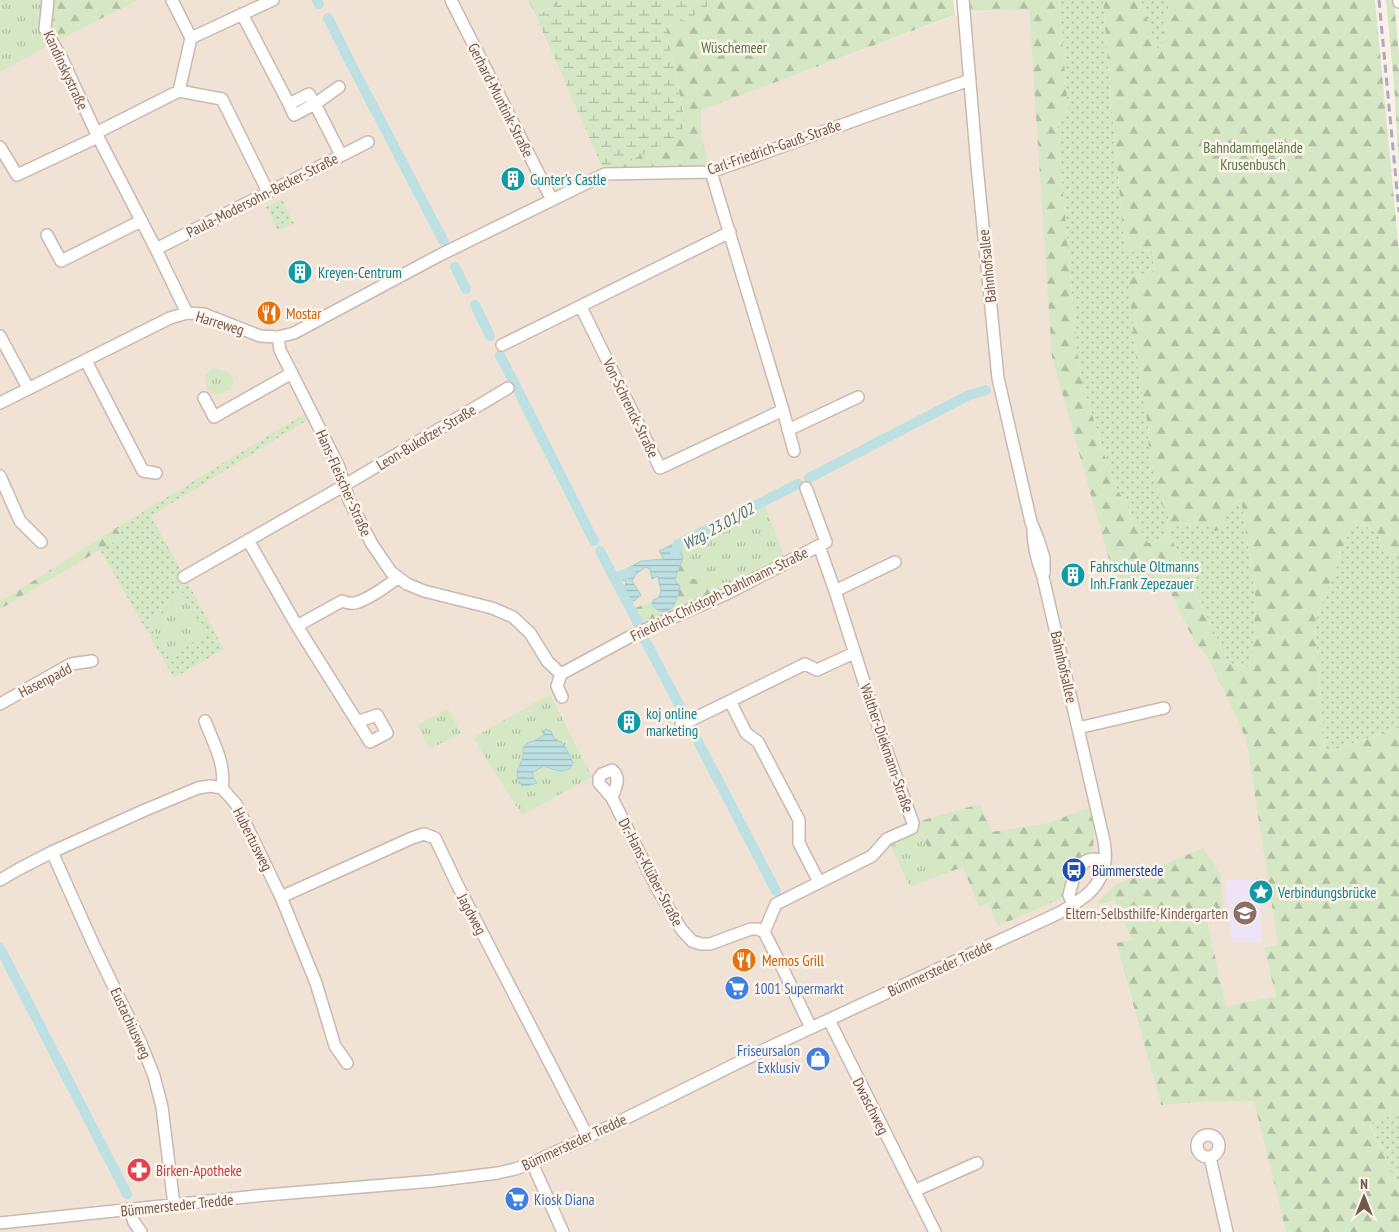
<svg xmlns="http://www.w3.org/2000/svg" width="1399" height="1232" viewBox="0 0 1399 1232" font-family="'PT Sans Narrow',sans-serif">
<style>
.residential{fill:#f1e2d6}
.education{fill:#eee3f7}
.grass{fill:url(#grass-dots)}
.forest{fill:url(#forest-firs);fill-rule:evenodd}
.wetland{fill:url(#wetland-marsh)}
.park{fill:url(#park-tufts)}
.water{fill:url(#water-rules);stroke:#a4d0d3}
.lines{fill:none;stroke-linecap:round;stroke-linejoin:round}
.canal{stroke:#bde0e2;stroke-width:10}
.minor-casing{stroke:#cbb8ae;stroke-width:14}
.minor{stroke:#fff;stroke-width:11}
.rail{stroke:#b3a6c3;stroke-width:3;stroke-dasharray:8 5;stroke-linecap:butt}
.labels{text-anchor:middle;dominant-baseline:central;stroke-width:5;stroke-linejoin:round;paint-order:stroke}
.park-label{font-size:15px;fill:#587746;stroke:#fdf5ec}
.street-label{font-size:15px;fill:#72574d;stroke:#fdf5ec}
.culture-label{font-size:15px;fill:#0d838f;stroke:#fdf5ec;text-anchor:start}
.food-label{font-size:15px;fill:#c56008;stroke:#fdf5ec;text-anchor:start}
.transit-label{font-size:15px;fill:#164399;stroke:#fdf5ec;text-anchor:start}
.education-label{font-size:15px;fill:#785e54;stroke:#fdf5ec;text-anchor:end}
.shop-label{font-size:15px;fill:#366cbe;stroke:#fdf5ec;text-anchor:start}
.health-label{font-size:15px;fill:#be3a42;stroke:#fdf5ec;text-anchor:start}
.water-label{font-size:16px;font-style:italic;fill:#46777c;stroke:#fdf5ec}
</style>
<defs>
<pattern id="grass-dots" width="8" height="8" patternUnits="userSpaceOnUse" patternTransform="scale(1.25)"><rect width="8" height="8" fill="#d6e7c6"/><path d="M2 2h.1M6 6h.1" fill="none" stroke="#b2bea3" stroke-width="1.8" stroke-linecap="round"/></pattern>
<pattern id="forest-firs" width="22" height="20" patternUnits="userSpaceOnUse" patternTransform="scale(1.25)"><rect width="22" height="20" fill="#d6e7c6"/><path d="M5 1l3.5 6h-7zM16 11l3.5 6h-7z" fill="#b2bea3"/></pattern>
<pattern id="wetland-marsh" width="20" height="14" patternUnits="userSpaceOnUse" patternTransform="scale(1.25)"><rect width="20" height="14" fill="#d6e7c6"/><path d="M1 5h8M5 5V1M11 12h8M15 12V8" fill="none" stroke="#b2bea3"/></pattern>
<pattern id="park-tufts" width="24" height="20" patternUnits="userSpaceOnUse" patternTransform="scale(1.25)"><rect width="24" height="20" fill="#d6e7c6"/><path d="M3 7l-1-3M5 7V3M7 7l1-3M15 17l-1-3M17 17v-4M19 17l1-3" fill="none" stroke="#b2bea3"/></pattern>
<pattern id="water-rules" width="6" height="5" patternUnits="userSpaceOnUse" patternTransform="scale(1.25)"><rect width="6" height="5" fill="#bde0e2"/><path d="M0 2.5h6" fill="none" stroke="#9eb8b9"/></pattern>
</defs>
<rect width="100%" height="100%" fill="#faf1e6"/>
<path class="residential" d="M0,0h528l8,16 69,158 105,-3 -9,-37 -1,-24 265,-98 64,-2 24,347 64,230 46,-10 31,64 15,19 37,79 33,205 -15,4 12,48 -50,10 -20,-92 14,-41 -121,31 15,-4 18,40 -16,4 45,161 40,-3 53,-2 32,132h-1286z"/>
<path class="education" d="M1255,879l5,26 2,37h-30l-7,-61z"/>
<path class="grass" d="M1059,0h44l8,98 14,154 27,-2 3,22 -27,6 20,147c1,27 6,66 21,90l-5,25 -16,3 -36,-63 -33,-109 -22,-247 11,-14z
M1140,0h30l-10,56z
M282,199l12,24 -16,8 -12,-24z
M311,410l3,6 -163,100 73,133 -50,29 -74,-128 21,-13 -5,-9z
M1241,499l15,102 -4,67 -24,-5 -60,-132 6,-7 29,-1 12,8 12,-22z
M1363,524l14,9 8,22 14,-1v174l-74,25 -10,-131 36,-95z
M1399,1113v73l-30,-63z"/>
<path class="forest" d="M51,0h87l-79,40z
M528,0h37l-29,16z
M708,0h245l2,15 -254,95v24l10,38 -106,2 79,-59 -18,-87 40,-18z
M968,0h91l9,110 -11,14 22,247 33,109 36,63 16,-3 5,-25 -8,-12 -6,-21 -6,-34 -1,-23 -12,-67 -8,-80 27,-6 -3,-22 -27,3 -14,-155 -8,-98h37l20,55 10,-55h205l24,251v303l-14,1 -8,-22 -13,-9 -13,3 -36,95 10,131 74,-25v385l-30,11 30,62v46h-113l-32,-131 -53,1 -40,3 -45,-162 16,-3 -18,-40 -15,4 -1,-3 17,-16 88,-37 17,25 3,36 -17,6 20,91 50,-10 -12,-48 14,-4 -32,-205 -37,-79 -15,-19 -31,-64 -46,11 -65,-231 -23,-347 -60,1zM1241,499l15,102 -5,67 -23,-5 -60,-132 6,-7 28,-1 13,8 11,-2 1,-20z
M1386,0h8l5,56v111l-5,-83z
M116,528l6,9 -122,72v-7z
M694,536l-6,41 37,11 -90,42 -5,-20 23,-9 19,7 6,-12 2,-10 -5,-6 8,-23 -2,-5v-12z
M980,804l12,28 56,-9 43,-16 3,24 -1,19c-20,12 -24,27 -31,48l-64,28 -10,-23 -9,4 -16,-40 -25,9 -19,-51 -7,3 1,-5z"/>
<path class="wetland" d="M565,0h143l-2,10 -40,18 18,87 -2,19 -77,40 -69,-158z"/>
<path class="park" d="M0,0h51l8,40 -59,32z
M213,368l16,4 5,10 -4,8 -14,5 -9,-6 -2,-14z
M764,503l23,60 -62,25 -37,-11 6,-41z
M181,591l25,43 -37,23 -21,-37 14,-6z
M550,694l42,83 -70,38 -49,-77z
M448,709l13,24 -31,16 -13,-24z
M919,825l19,51 -28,11 -23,-48z"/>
<path class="water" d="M681,540v12l2,5 -8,23 5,6c-2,10 -6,29 -20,25 -5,-2 -6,-4 -8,-8l2,-4h3c8,-8 1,-14 1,-23l-6,3 -2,-10 -4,-2 -10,7 -4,7 9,14 -7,6 -6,-1v-3l-5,-3 3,-13 -7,-2v-6l22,-12 23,-2 -5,-8z
M545,729l6,2 3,7c2,2 6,3 8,5 3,3 10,16 11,20l-3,6c-12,4 -16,0 -27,-3l-11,7 2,6 3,4 -6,2 -9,1 -4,-7 -1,-8 6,-14v-9l3,-4 12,-5 6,-4z"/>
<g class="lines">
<path class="canal" d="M317,0l2,4
M328,18l21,42 95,182
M455,267l11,22
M475,305l15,31
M500,355l94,186
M809,478l158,-82 19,-6
M600,551l38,72
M675,554l3,-10 120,-60
M614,578l17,-6
M645,640l39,74
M692,730l84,161
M0,948l127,246"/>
<defs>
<path id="minor" d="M48,0l-3,29 17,30 36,78 58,112 31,64
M172,0l19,38
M451,0l101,200
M963,0l14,166 21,212 33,144 7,17 6,19v15
M1399,0v2
M242,14l47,90
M339,87l-24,17 26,51
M179,91l43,8 46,93
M179,91l12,-53 82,-38
M309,94l6,10 -21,11 -5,-11z
M96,133l83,-42
M0,147l17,28 81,-38
M711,172l72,238 11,41
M47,235l14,26 80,-40
M156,249l212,-107
M581,307l79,161 123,-58
M0,336l28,52
M278,337l2,13 59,117 10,33 23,44 19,28 16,12 17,7 68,17 21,9 17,16 18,29 13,12 -4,12 5,11
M502,345l228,-113
M86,361l57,110 13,2
M204,398l10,19 78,-44
M0,403l170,-85 17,-5 17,1 56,22 18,1 16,-4 146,-78 165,-81 106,-2 181,-65 78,-27
M788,430l70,-33
M0,476l20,45 21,21
M248,540l49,86 73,116 17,-9 -10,-18 -20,7
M184,577l161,-92 163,-97
M835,591l60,-29
M297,626l45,-25c5,2 12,3 16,1 12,-4 31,-17 40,-25
M561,674l72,-39 93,-41 100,-52 -20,-54
M730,701l75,-37 12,6 37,-17
M0,704l71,-40 21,-3
M205,721c8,21 21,43 17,67
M681,725l49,-24 16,32 12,9 41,78v23l20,39
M1078,728l86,-20
M612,798c3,-10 10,-20 0,-28l-10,4 -3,4v5l13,15 46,92 23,39 11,12 9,3h9l41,-15h7l6,3 19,37 28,59
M52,852l43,96 45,93 14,35 8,31 12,98
M0,880l19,-11 33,-17 93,-42 53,-22 12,-2 12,2 14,16 45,93 35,86 19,63 12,17
M281,897l131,-59 12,-4 11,4 23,48 130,251
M1073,905l-4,-10c3,-12 8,-35 24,-36 4,0 8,1 12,2
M764,932l12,-28 96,-48 15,-17 25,-11 1,-5 -31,-85 -47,-147 -16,-45
M829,1020l106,212
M1197 1146a11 11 0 1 1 22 0a11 11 0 1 1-22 0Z
M1210,1157l17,75
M532,1163l31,69
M914,1191l63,-28
M130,1210l4,12 7,10
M0,1223l266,-28 167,-14 65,-8 17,-4 17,-6 56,-26 184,-91 287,-133c21,-12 43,-24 46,-52 1,-6 0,-13 -1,-20l-61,-264c-6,-16 -10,-30 -10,-48"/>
</defs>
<use href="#minor" class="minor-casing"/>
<use href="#minor" class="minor"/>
<path class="rail" d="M1379,0l20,212"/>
</g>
<defs>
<symbol id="building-disc" viewBox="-11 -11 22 22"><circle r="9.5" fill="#0f9aa8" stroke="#fdf5ec"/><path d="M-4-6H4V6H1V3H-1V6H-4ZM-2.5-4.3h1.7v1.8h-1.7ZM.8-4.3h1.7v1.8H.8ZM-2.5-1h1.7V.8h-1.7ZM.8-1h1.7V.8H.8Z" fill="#fff"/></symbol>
<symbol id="restaurant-disc" viewBox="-11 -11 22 22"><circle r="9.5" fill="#e8710a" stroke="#fdf5ec"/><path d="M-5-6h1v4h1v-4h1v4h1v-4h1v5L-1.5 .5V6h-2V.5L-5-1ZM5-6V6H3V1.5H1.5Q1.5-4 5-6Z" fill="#fff"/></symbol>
<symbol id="bus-disc" viewBox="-11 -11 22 22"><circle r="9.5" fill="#1a4fb4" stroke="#fdf5ec"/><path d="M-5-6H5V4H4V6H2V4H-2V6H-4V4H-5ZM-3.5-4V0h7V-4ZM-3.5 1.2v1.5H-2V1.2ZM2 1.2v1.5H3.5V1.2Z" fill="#fff"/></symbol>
<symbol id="sight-disc" viewBox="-11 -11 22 22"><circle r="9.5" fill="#0f9aa8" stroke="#fdf5ec"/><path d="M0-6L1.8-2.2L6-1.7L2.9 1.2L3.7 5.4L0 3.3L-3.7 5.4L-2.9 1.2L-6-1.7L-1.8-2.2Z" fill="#fff"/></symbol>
<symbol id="school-disc" viewBox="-11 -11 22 22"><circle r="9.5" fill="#8d6e63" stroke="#fdf5ec"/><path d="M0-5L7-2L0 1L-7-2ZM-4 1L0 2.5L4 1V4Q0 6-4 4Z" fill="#fff"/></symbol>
<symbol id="supermarket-disc" viewBox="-11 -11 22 22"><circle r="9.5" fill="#3f7fe0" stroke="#fdf5ec"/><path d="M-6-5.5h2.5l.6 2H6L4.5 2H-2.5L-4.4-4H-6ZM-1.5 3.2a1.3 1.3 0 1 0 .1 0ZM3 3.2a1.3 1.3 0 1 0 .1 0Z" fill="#fff"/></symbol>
<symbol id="shop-disc" viewBox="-11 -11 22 22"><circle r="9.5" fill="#3f7fe0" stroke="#fdf5ec"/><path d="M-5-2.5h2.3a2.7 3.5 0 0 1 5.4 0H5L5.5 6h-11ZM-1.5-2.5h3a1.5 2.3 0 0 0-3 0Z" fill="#fff"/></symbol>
<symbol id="pharmacy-disc" viewBox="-11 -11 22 22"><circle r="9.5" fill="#e0444e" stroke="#fdf5ec"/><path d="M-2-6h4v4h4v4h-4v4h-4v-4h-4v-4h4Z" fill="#fff"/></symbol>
</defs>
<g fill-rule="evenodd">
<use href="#building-disc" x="499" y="165" width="28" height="28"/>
<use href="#building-disc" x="286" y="258" width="28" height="28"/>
<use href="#restaurant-disc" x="255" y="299" width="28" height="28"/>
<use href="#building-disc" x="1059" y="561" width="28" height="28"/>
<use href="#building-disc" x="615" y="708" width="28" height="28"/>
<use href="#bus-disc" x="1060" y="856" width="28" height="28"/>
<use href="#sight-disc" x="1247" y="878" width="28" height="28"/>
<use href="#school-disc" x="1231" y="899" width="28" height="28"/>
<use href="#restaurant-disc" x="730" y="946" width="28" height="28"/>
<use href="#supermarket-disc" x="723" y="974" width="28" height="28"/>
<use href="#shop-disc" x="804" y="1045" width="28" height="28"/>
<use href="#pharmacy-disc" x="125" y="1156" width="28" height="28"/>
<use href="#supermarket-disc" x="503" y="1185" width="28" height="28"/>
</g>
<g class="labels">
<g class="park-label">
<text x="734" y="47">Wüschemeer</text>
<text x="1253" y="147">Bahndammgelände<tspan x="1253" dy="17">Krusenbusch</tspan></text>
</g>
<g class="street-label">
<text transform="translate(66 70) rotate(65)">Kandinskystraße</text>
<text transform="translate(501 100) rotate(63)">Gerhard-Muntink-Straße</text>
<text transform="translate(774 147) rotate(-19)">Carl-Friedrich-Gauß-Straße</text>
<text transform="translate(262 195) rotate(-27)">Paula-Modersohn-Becker-Straße</text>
<text transform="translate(987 266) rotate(-96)">Bahnhofsallee</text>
<text transform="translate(220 323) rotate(17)">Harreweg</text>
<text transform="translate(631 408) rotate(64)">Von-Schrenck-Straße</text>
<text transform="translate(426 437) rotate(-31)">Leon-Bukofzer-Straße</text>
<text transform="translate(344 483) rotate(66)">Hans-Fleischer-Straße</text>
<text transform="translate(719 594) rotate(-26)">Friedrich-Christoph-Dahlmann-Straße</text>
<text transform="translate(1064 667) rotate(77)">Bahnhofsallee</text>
<text transform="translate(45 680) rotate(-27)">Hasenpadd</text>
<text transform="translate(887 748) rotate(71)">Walther-Diekmann-Straße</text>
<text transform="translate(253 839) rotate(63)">Hubertusweg</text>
<text transform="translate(651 872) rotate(62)">Dr.-Hans-Klüber-Straße</text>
<text transform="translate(472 914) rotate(62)">Jagdweg</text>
<text transform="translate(940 968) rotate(-25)">Bümmersteder Tredde</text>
<text transform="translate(131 1023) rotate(65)">Eustachiusweg</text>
<text transform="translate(871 1106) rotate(63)">Dwaschweg</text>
<text transform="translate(574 1142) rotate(-25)">Bümmersteder Tredde</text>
<text transform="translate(177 1205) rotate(-6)">Bümmersteder Tredde</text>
</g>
<g class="culture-label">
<text x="530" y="179">Gunter's Castle</text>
<text x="318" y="272">Kreyen-Centrum</text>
<text x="1090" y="566">Fahrschule Oltmanns<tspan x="1090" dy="17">Inh.Frank Zepezauer</tspan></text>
<text x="646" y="713">koj online<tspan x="646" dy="17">marketing</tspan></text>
<text x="1278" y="892">Verbindungsbrücke</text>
</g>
<g class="food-label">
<text x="286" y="313">Mostar</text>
<text x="762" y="960">Memos Grill</text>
</g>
<g class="transit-label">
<text x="1092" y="870">Bümmerstede</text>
</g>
<g class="education-label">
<text x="1228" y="913">Eltern-Selbsthilfe-Kindergarten</text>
</g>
<g class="shop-label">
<text x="754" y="988">1001 Supermarkt</text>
<text x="800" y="1050" text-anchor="end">Friseursalon<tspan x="800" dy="17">Exklusiv</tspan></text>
<text x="534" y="1199">Kiosk Diana</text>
</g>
<g class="health-label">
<text x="156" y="1170">Birken-Apotheke</text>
</g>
<g class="water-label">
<text transform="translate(718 526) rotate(-29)">Wzg. 23.01/02</text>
</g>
</g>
<g transform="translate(1364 1197)" stroke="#fdf5ec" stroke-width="4" paint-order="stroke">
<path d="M0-4L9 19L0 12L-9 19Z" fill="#72574d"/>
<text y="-8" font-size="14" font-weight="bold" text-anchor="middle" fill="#72574d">N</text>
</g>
</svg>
